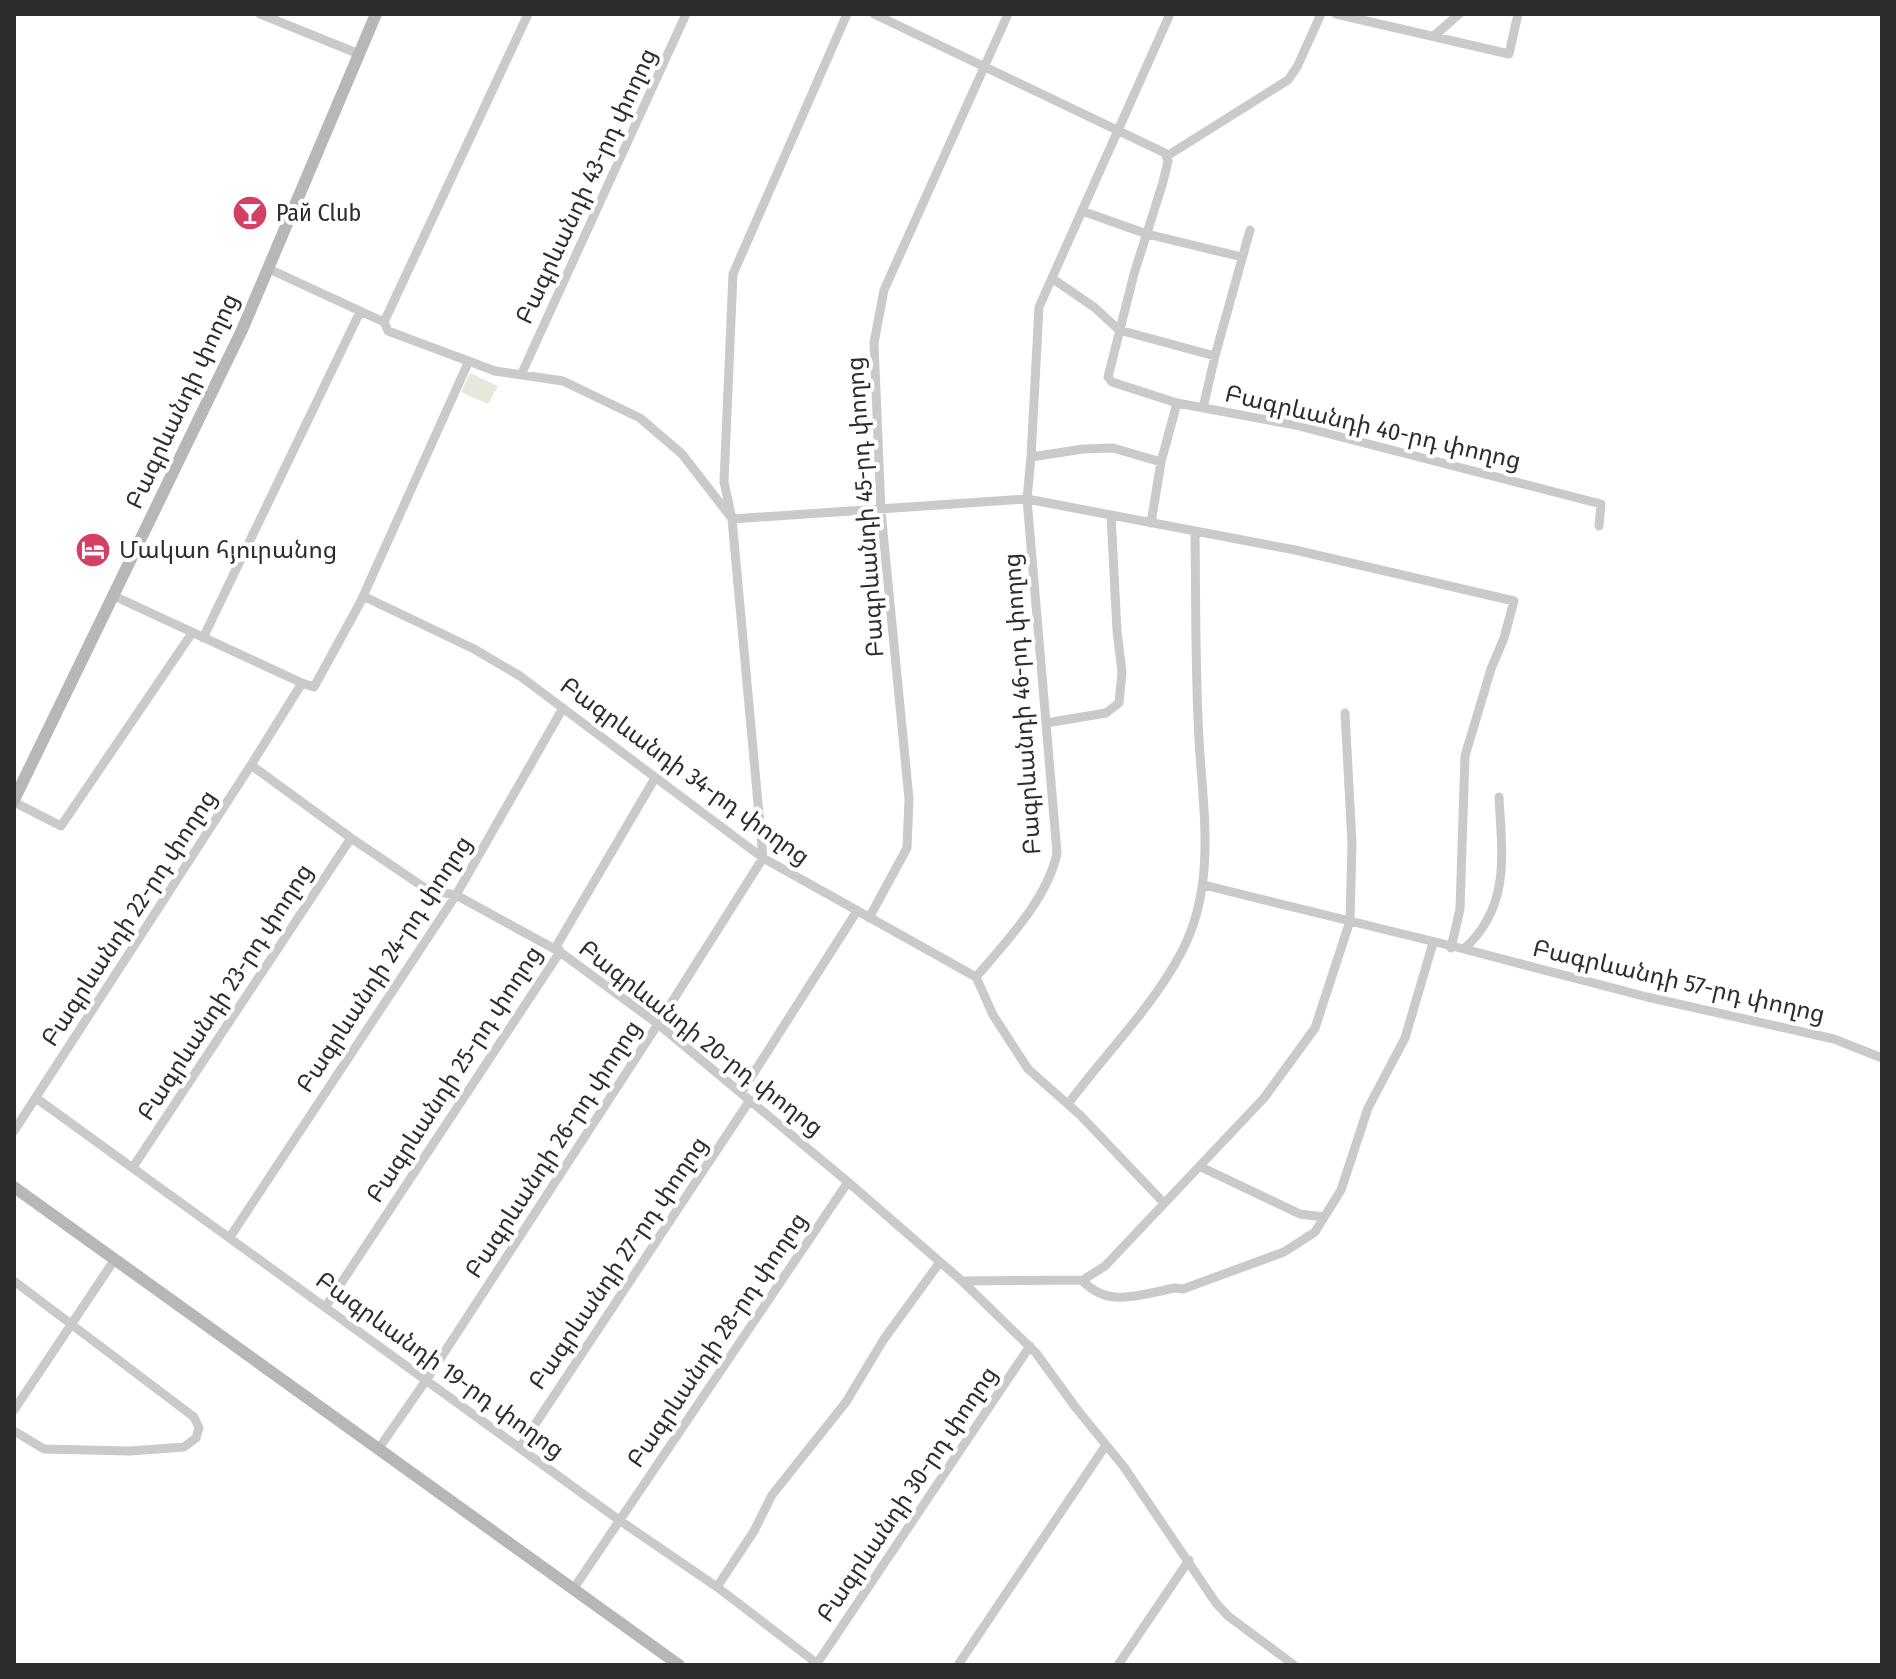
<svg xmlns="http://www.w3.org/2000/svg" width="1896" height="1679" viewBox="0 0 1896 1679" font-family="'Fira Sans Condensed','Noto Sans Armenian',sans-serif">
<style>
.green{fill:#e5e9db}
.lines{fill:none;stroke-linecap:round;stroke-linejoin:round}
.street{stroke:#cacaca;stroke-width:9}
.secondary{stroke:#b7b7b7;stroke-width:12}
.labels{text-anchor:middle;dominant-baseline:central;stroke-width:8;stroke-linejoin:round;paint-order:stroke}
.street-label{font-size:24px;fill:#2d2d2d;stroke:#fff}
.poi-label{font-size:24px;fill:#2d2d2d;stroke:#fff;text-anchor:start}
</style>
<rect width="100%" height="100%" fill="#fff"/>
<path class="green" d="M470,373l28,13 -10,18 -27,-12z"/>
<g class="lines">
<path class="street" d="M260,14l99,40
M874,14l291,139 3,8 -5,21 -29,92 -26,103 4,5 65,21
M1336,14l173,40 9,-40
M1434,36l25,-22
M1167,156l121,-76 9,-13 24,-53
M1082,211l65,23 95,23
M269,269l115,53 4,9 107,40 68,10 77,37 42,36 48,62
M1053,279l41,28 25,23 96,26 35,-126
M384,322l144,-308
M521,375l165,-361
M1203,408l12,-52
M1031,457l8,-150 131,-293
M732,519l295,-20 4,-42 52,-8 30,-1 48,14 16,-59 118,22 306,79 -2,22
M1151,523l10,-61
M114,596l188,87 -51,82 100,73 77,52 28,5 104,57 98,72 190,158 114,99 74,72 40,55 48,59 92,136 12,13 66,49
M363,596l111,53 46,27 243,182 213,119 17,38 35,54 52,46 84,88
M203,638l157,-326
M302,683l12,4 46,-84 108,-240
M1046,723l60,-10 13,-10 3,-31 -5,-41 -6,-116
M14,802l47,24 131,-193
M1204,885l146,36 2,-78 -7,-130
M869,918l38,-70 2,-49 -28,-288 -7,-168 10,-53 124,-276
M1464,949l183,48 187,42 48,19
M976,977c30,-35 72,-79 81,-124l-30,-354 268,51 219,51 -10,37 -13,31 -26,87 -5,153 -9,39
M741,1093l116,-182
M36,1098l583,422 98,67 102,78
M1068,1104c37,-50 83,-95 113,-151 36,-67 22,-142 18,-214 -4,-69 -3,-138 -4,-207
M14,1131l237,-366
M133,1167l218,-329
M1201,1167l99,47 24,3
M230,1237l226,-342 107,-187
M1082,1280c25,29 61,14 93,8l8,1 101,-37 31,-20 26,-42 27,-82 37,-70 28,-95
M14,1281l180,136 5,11 -3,10 -12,9 -54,4 -86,-2 -30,-18
M962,1281l121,-1 22,-14 159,-168 51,-70 35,-107 114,28c47,-43 38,-94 35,-152
M326,1306l234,-354 -3,-7 98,-167
M14,1410l101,-151
M520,1447l230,-347
M379,1448l48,-69 231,-355 105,-166 -31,-339 -8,-37 9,-208 114,-260
M717,1587l37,-56 18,-36 74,-93 38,-63 56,-77
M574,1588l274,-406
M816,1665l214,-319
M958,1665l148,-220
M1118,1665l71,-105"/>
<path class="secondary" d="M14,800l228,-470 134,-316
M14,1187l665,478"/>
</g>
<defs>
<symbol id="bar-disc" viewBox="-11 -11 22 22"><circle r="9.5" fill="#d24064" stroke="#fff"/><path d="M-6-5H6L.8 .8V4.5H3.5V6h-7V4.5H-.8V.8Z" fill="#fff"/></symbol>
<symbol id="hotel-disc" viewBox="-11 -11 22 22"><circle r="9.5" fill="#d24064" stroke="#fff"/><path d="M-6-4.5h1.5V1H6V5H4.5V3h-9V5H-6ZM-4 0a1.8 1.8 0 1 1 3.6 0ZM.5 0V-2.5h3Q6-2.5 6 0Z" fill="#fff"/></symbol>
</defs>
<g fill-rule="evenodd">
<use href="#bar-disc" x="230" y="193" width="40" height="40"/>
<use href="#hotel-disc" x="73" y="530" width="40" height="40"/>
</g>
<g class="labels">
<g class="street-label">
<text transform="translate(586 186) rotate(-65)">Բագրևանդի 43-րդ փողոց</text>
<text transform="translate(182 401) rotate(-65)">Բագրևանդի փողոց</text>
<text transform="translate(1373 427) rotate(13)">Բագրևանդի 40-րդ փողոց</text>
<text transform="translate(865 507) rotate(-94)">Բագրևանդի 45-րդ փողոց</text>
<text transform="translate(1022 704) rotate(-94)">Բագրևանդի 46-րդ փողոց</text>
<text transform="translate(685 771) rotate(36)">Բագրևանդի 34-րդ փողոց</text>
<text transform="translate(129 918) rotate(-57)">Բագրևանդի 22-րդ փողոց</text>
<text transform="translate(384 964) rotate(-57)">Բագրևանդի 24-րդ փողոց</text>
<text transform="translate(1679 981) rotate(13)">Բագրևանդի 57-րդ փողոց</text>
<text transform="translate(225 992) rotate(-57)">Բագրևանդի 23-րդ փողոց</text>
<text transform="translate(701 1038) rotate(38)">Բագրևանդի 20-րդ փողոց</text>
<text transform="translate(454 1074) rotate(-57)">Բագրևանդի 25-րդ փողոց</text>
<text transform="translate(553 1149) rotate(-57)">Բագրևանդի 26-րդ փողոց</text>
<text transform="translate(618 1263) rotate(-56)">Բագրևանդի 27-րդ փողոց</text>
<text transform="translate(717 1340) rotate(-56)">Բագրևանդի 28-րդ փողոց</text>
<text transform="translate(440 1365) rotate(36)">Բագրևանդի 19-րդ փողոց</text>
<text transform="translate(907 1494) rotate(-56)">Բագրևանդի 30-րդ փողոց</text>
</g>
<g class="poi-label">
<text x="276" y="213">Рай Club</text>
<text x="119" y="550">Մակաո հյուրանոց</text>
</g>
</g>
<rect width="1896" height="1679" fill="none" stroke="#2d2d2d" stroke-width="32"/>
</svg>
